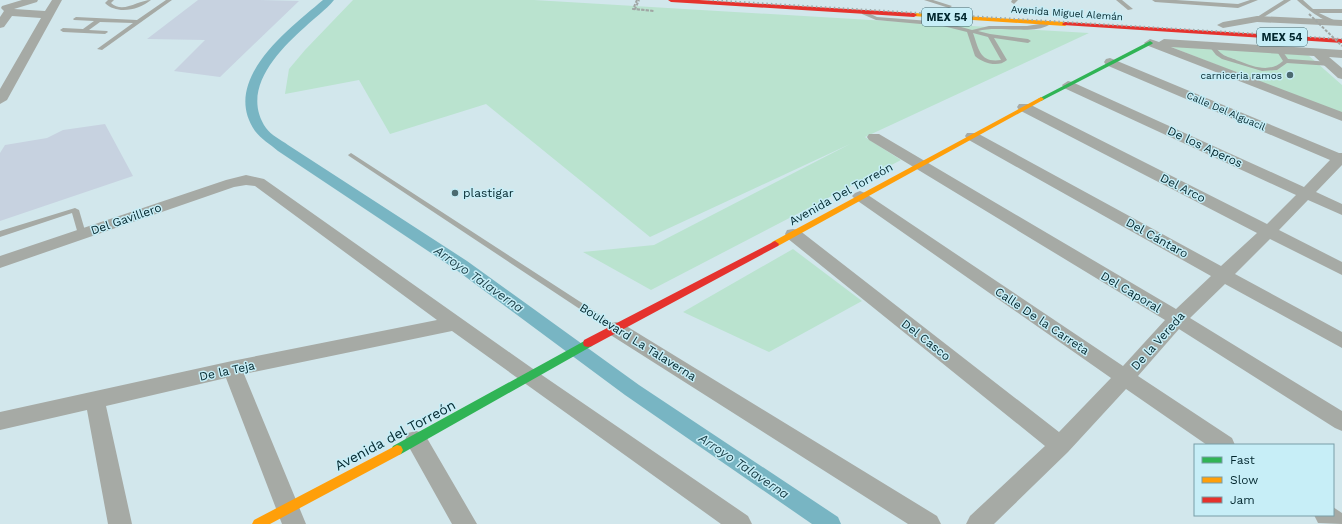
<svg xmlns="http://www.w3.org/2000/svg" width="1342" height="524" viewBox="0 0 1342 524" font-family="'Work Sans',sans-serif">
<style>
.green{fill:#bae3cf}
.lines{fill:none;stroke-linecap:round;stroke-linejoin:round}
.canal{fill:#78b5c3;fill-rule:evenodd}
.building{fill:#c7d2e0}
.path{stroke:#a0a6a4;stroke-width:2;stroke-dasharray:3 1.5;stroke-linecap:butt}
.lane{fill:#a6aaa5;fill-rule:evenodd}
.street{fill:#a6aaa5;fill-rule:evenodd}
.fast{fill:#30b455;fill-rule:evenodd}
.slow{fill:#ff9f0a;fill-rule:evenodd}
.jam{fill:#e5322d;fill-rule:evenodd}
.rail{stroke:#9fa9a8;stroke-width:2;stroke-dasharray:1.5 3;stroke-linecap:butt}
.path-bridge{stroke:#a0a6a4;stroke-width:2;stroke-dasharray:3 1.5;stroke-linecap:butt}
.poi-dot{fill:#4b6a70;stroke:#c7eef7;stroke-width:1.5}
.labels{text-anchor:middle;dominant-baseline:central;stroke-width:3;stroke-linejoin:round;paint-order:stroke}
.far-street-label{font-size:10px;fill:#02272e;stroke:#c7eef7}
.far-poi-label{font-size:10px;fill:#02272e;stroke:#c7eef7;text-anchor:end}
.shield{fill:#c7eef7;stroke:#3d636a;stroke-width:1}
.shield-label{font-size:11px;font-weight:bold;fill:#02272e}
.street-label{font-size:12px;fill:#02272e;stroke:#c7eef7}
.poi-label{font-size:12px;fill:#02272e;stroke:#c7eef7;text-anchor:start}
.water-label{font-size:13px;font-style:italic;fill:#1e434b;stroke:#c7eef7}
.near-street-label{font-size:14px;fill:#02272e;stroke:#c7eef7}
</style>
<rect width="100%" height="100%" fill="#d2e7ec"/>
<path class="green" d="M353,0h181l555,33 -224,104 36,23 -250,130 -68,-38 71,-7 196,-101 -200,93 -164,-133 -96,30 -31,-54 -74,14 4,-25 16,-19z
M1166,45l142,10 34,30v29z
M793,249l69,52 -93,51 -86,-40z"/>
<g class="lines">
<path class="canal" d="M323,0h11c-8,10 -20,18 -29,27 -27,24 -65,63 -39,101 5,7 15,12 22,17l179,116 172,124 199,132 3,7h-29l-187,-129 -170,-126 -177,-118c-8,-7 -17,-12 -23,-20 -35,-51 34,-102 68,-131z"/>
</g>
<path class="building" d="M198,0h62l39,1 -79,76 -46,-6 31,-31 -58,-1z
M105,124l28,52 -133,45v-68l5,-8 42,-7 16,-8z"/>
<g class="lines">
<path class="path" d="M637,0l-4,9 21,2 -19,-2 4,-9"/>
<path class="lane" d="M108,0h6l-3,3c12,11 27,-3 40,-3 -12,10 -34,15 -46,3z
M166,0h6l-70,50 -5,-1 36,-26 -33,-1 -11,8 18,1 1,1 -3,2 -42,-2 -3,-2 3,-2 20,1 11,-8 -20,-1 -1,-1 3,-2 61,3z
M924,0h9l19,6 -3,2z
M1012,0h6l-4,4 -3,-2z
M1116,0h6l11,9 -5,1z
M1152,0h24l62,4 12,-4h8l-20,8 -83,-6z
M1284,0h7l-32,20 -5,-1z
M1297,0h6l10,9h29v4h-23l21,10c-9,5 -36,-16 -43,-23z
M864,11l13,6 66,5 29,8 17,-4h38l19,-3 3,2c-17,10 -51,0 -71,6l12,3 38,5 3,2 -3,2 -34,-5 13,22c-9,8 -24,3 -32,-4l-8,-24 -24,-6 -67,-6 -14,-6v-2zM973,33l15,4 13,23c-21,3 -22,-10 -28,-27z
M1210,45h4c8,12 13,11 25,16 15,6 31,12 44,0l-7,-11 3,-2 2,1 7,10 43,3 3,2 -3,2 -44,-3 -10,7 -15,1 -40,-12 -6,-4 -7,-9z
M351,153l268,174 1,2 -1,2h-6l-264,-175 -1,-1z
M75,208l4,2 7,24 -1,2 -3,1 -4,-3 -6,-21 -72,24v-6z"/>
<path class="street" d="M22,0h16l-1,2 -23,7 31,2 7,-11h10l-55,100 -7,4v-15l41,-71 -29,-2 -8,11 -4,1v-11l4,-6 -3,-3 1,-2z
M1257,16l85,4v6l-85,-4 -34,6 -6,-3 6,-3z
M1150,39l9,3 5,-3 178,11v8l-13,-1 13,11v11l-4,-1 -24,-22 -143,-9 171,65v9l-196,-76 -2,-2z
M1110,58l229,95h3v12l-26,27 26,12v11l-34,-15 -29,30 63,32v13l-72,-36 -35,35 107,58v16l-117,-64 -35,34 152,93v20l-7,-3 -156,-99 -41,47 94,62 3,7h-28l-81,-56 -58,63 -74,72h-28l4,-8 75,-70 -258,-208 -2,-4 2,-4 6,-1 6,1 260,202 52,-54 -256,-179 -3,-3 3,-3 5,-2 5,2 258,173 42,-46 -296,-180 -2,-3 2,-3h10l297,175 35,-33 -244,-137 -2,-3 2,-3h10l244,133 36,-33 -238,-123 -2,-3 2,-3h10l238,120 29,-29 -232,-107 -2,-3 6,-4 4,1 232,105 26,-27 -224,-95 -2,-3 2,-3z
M246,175l18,4 272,192 212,145 4,8h-31l-269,-193 -208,43 62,150h-24l-56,-146 -120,28 26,118h-24l-21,-114 -87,20v-18l232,-51 205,-41 -182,-134 -9,-1 -12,2 -234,81v-12l226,-76z
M616,322l7,2 314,192 4,8h-33l-299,-190 -2,-5 2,-5z
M416,431l8,2 53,91h-25l-47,-84 3,-7z
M1333,507l9,6v11l-24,-1 -4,-8h19z"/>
<path class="fast" d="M1150,41l3,2 -1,1 -109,56 -2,1 -3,-2z
M588,339l4,1 1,3 -1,3 -191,108 -4,1 -4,-1 -2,-4 2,-4z"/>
<path class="slow" d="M914,13l151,9 3,2 -3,2 -153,-10v-2z
M1041,97l3,2 -1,1 -265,146h-6l-1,-2 1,-2z
M397,445l4,1 2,4 -2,4 -131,70h-18l2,-4z"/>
<path class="jam" d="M668,0h31l215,13 3,2 -3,2 -243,-15z
M1065,22l277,17v4l-279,-18 -1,-1z
M775,241l4,3 -1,2 -186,100 -4,1 -4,-1 -1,-3 1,-3z"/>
<path class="rail" d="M708,0l634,39"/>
<path class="path-bridge" d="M1309,14l33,32"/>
</g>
<g class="poi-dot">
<circle cx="1290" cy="75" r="4"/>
<circle cx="455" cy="193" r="4"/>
</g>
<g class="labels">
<g class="far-street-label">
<text transform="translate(1067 13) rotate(4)">Avenida Miguel Alemán</text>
<text transform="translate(1226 111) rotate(23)">Calle Del Alguacil</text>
</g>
<g class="far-poi-label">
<text x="1282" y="75">carniceria ramos</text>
</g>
<g class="shield">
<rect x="922" y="8" width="50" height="18" rx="3"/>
<rect x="1257" y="28" width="50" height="18" rx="3"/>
</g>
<g class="shield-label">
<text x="947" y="17">MEX 54</text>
<text x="1282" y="37">MEX 54</text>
</g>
<g class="street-label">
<text transform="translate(1205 147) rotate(25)">De los Aperos</text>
<text transform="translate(1183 188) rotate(27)">Del Arco</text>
<text transform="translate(841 194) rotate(-29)">Avenida Del Torreón</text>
<text transform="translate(126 219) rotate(-19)">Del Gavillero</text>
<text transform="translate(1157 238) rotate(29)">Del Cántaro</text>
<text transform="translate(1131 292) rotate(31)">Del Caporal</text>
<text transform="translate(1042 321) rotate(34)">Calle De la Carreta</text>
<text transform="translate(926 340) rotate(38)">Del Casco</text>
<text transform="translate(1158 341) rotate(-48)">De la Vereda</text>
<text transform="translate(638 342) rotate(32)">Boulevard La Talaverna</text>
<text transform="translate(227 371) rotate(-12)">De la Teja</text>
</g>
<g class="poi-label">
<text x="463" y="193">plastigar</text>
</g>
<g class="water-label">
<text transform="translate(479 279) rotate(35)">Arroyo Talaverna</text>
<text transform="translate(744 466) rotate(34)">Arroyo Talaverna</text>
</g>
<g class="near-street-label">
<text transform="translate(395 435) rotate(-28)">Avenida del Torreón</text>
</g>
</g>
<rect x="1194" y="444" width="140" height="72" fill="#c7eef7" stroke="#789ea7"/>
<rect x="1202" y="457" width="20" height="6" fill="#30b455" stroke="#789ea7"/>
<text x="1230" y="464" font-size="12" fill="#02272e">Fast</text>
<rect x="1202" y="477" width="20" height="6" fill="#ff9f0a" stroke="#789ea7"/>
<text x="1230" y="484" font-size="12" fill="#02272e">Slow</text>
<rect x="1202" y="497" width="20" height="6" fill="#e5322d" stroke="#789ea7"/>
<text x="1230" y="504" font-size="12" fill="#02272e">Jam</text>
</svg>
